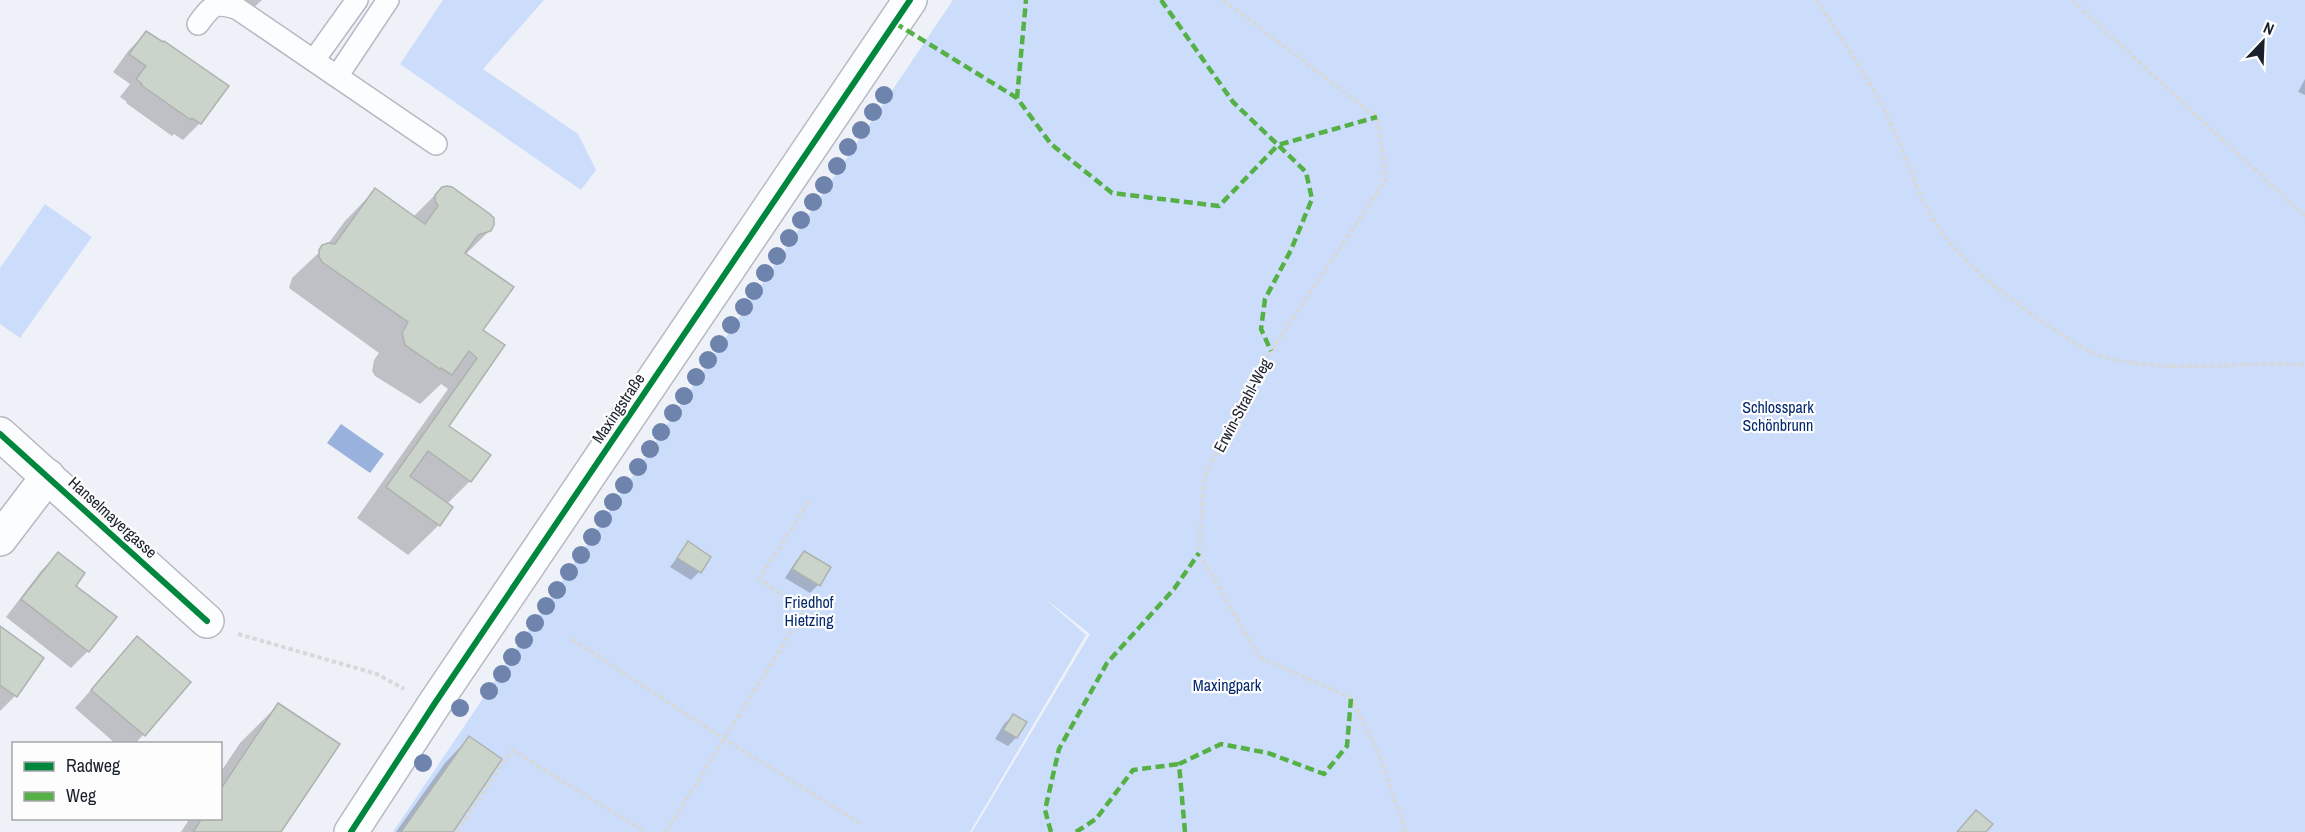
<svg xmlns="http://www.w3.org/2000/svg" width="2305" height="832" viewBox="0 0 2305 832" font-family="'Archivo Narrow',sans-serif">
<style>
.green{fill:#ccddfb}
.water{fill:#99b1dd}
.shadow{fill:#0003}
.building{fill:#cbd4ca;stroke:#adb2af;stroke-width:1.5}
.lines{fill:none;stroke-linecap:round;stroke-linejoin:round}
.service-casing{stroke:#b5b9c2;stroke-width:24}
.minor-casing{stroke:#b5b9c2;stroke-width:36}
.tertiary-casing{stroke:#b5b9c2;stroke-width:36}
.path{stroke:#d6d8da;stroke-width:4;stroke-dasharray:4.5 3;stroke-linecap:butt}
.service{stroke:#fcfdfe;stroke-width:21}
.minor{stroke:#fcfdfe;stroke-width:33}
.tertiary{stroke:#fcfdfe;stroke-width:33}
.quiet{stroke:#55b146;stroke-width:4.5;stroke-dasharray:9 4.5;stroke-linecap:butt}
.cycleway-casing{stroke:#fdfdfd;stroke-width:10}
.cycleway{stroke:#00873e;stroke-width:6}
.tree{fill:#6e84ad}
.labels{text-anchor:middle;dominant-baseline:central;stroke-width:4.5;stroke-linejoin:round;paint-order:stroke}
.street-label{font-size:16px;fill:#1b212c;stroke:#fdfdfd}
.park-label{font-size:16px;fill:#062a6f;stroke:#fdfdfd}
</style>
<rect width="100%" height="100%" fill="#eef1f8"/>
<path class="green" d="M443,0h101l-61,69 95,65 18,36 -15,20 -181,-126z
M953,0h1352v832h-1333l118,-198 -48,-38 44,39 -116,197h-577z
M45,204l47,33 -72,101 -20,-14v-56z"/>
<path class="water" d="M341,424l43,30 -14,19 -43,-30z"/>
<path class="shadow" d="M225,0h37l-16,15z
M146,33l54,90 -17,17 -9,-6 -2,2 -46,-33 1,-1 -7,-5 10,-13 -17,-12 16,-22z
M2305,79v16l-7,-3z
M375,190l38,27 26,-26 51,39 -25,25 16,75 22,16 -56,80 23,55 -23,23 -8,21 -31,30 -51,-37 91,-129 -7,-5 -21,20 -45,-28 -3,-5 2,-11 5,-7 -90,-65 3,-10 36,-34 17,-23z
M688,543l11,29 -8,8 -21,-13z
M804,553l25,15 -11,17 -8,8 -25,-15 11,-17z
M58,554l15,32 15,65 -17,17 -65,-51 35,-46z
M0,627l15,69 -15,15z
M137,638l52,45 -54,61h-19l-41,-36z
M278,705l2,127h-99l9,-14h30v-45l20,-30z
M1013,716l12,7 -9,15 -8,8 -13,-7 9,-15z
M469,738l-18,94h-55l49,-69z"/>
<path class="building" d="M146,31l17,11 1,-1 65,45 -28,38 -9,-6 -1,2 -50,-35 1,-1 -6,-5 10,-13 -17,-12z
M447,186l5,1 38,27 4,4v7l-3,6 -13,4 -13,18 49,34 -31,43 22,15 -56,81 42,29 -20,27 -43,-31 -18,25 43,31 -13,19 -54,-39 91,-129 -8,-7 -17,24 -11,-7 -1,1 -35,-24 -3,-12 6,-11 -86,-60 -3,-5v-7l3,-5 6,-2 7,1 40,-56 50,36 13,-18 -3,-5v-6l7,-8z
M688,541l23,16 -10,16 -24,-15z
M804,551l27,16 -11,19 -28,-17z
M58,552l27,21 -9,13 41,31 -28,35 -68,-53z
M0,626l44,32 -27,39 -17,-12z
M137,636l54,46 -46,54 -54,-46z
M278,703l62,41 -59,88h-88l9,-14h18v-28z
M1013,714l14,8 -10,16 -14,-8z
M469,736l33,23 -49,73h-52z
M1976,810l17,14 -7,8h-29z"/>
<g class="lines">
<defs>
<path id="service" d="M198,24c14,-19 17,-23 40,-15l198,135
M314,60l43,-60
M338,75l50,-75"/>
<path id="minor" d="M0,434l207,187
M0,539l48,-63"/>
<path id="tertiary" d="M351,832l84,-129 475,-703"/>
</defs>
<use href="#service" class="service-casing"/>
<use href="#minor" class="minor-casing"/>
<use href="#tertiary" class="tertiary-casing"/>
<path class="path" d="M1223,0l154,117 9,62 -115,172 -67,126 -5,76 60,104 92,41 27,54 28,80
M1816,0c26,39 53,78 73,120 19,38 29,82 55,115 26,34 64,63 99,87 23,15 45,32 72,38 53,11 115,4 169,4l21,1
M2072,0l233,216
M238,634l139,40 27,15
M572,639l152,100 139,86
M457,832l55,-82 134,82
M666,832l139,-222 -46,-31 51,-79"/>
<use href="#service" class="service"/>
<use href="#minor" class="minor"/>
<use href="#tertiary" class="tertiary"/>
<path class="quiet" d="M1161,0l72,102 45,43 99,-28
M895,23l122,75 34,46 61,49 107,13 59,-61 28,27 6,27 -21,51 -26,49 -4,30 10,22
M1017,98l9,-98
M1051,832l-6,-22 14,-61 48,-86 67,-74 25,-36
M1076,832l20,-13 37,-49 46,-6
M1185,832l-6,-68 42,-20 47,9 56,21 23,-28 4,-48"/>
<defs>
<path id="cycleway" d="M0,434l207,187
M351,832l84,-129 475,-703"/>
</defs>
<use href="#cycleway" class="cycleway-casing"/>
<use href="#cycleway" class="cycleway"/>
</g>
<g class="tree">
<circle cx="884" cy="95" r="9"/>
<circle cx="873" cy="112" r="9"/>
<circle cx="861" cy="130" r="9"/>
<circle cx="848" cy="147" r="9"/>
<circle cx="837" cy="166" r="9"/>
<circle cx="824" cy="185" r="9"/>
<circle cx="813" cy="202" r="9"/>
<circle cx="801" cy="220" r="9"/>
<circle cx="789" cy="238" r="9"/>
<circle cx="777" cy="256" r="9"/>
<circle cx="765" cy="273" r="9"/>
<circle cx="754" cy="291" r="9"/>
<circle cx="744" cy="307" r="9"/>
<circle cx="731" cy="325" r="9"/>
<circle cx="719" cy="344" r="9"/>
<circle cx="708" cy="360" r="9"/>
<circle cx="696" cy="377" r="9"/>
<circle cx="684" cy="396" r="9"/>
<circle cx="673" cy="413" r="9"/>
<circle cx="661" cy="432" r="9"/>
<circle cx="650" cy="449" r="9"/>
<circle cx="638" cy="467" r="9"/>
<circle cx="624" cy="485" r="9"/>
<circle cx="613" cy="502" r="9"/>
<circle cx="603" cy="519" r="9"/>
<circle cx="592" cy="537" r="9"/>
<circle cx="581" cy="555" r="9"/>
<circle cx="569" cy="572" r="9"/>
<circle cx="557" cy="590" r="9"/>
<circle cx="546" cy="606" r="9"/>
<circle cx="535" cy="623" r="9"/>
<circle cx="524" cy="640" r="9"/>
<circle cx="512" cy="657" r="9"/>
<circle cx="502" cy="674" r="9"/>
<circle cx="489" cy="691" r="9"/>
<circle cx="460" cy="708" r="9"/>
<circle cx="423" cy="763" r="9"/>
</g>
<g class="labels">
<g class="street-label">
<text transform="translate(1242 405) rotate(-62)">Erwin-Strahl-Weg</text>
<text transform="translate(618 408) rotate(-56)">Maxingstraße</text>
<text transform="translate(113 517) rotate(42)">Hanselmayergasse</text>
</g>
<g class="park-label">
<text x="1778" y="407">Schlosspark<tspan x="1778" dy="18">Schönbrunn</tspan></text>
<text x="809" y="602">Friedhof<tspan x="809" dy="18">Hietzing</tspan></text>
<text x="1227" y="685">Maxingpark</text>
</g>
</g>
<rect x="12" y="742" width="210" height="78" fill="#fdfdfd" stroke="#a3a5a9" stroke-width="1.5"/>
<rect x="24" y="762" width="30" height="9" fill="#00873e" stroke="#a3a5a9" stroke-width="1.5"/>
<text x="66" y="772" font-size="18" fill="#1b212c">Radweg</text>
<rect x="24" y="792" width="30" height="9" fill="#55b146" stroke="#a3a5a9" stroke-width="1.5"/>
<text x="66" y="802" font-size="18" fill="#1b212c">Weg</text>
<g transform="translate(2263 42) rotate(23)" stroke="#fdfdfd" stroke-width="4.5" paint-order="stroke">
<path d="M0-4.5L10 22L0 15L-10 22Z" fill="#1b212c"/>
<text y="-9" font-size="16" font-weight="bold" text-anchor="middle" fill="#1b212c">N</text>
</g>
</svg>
